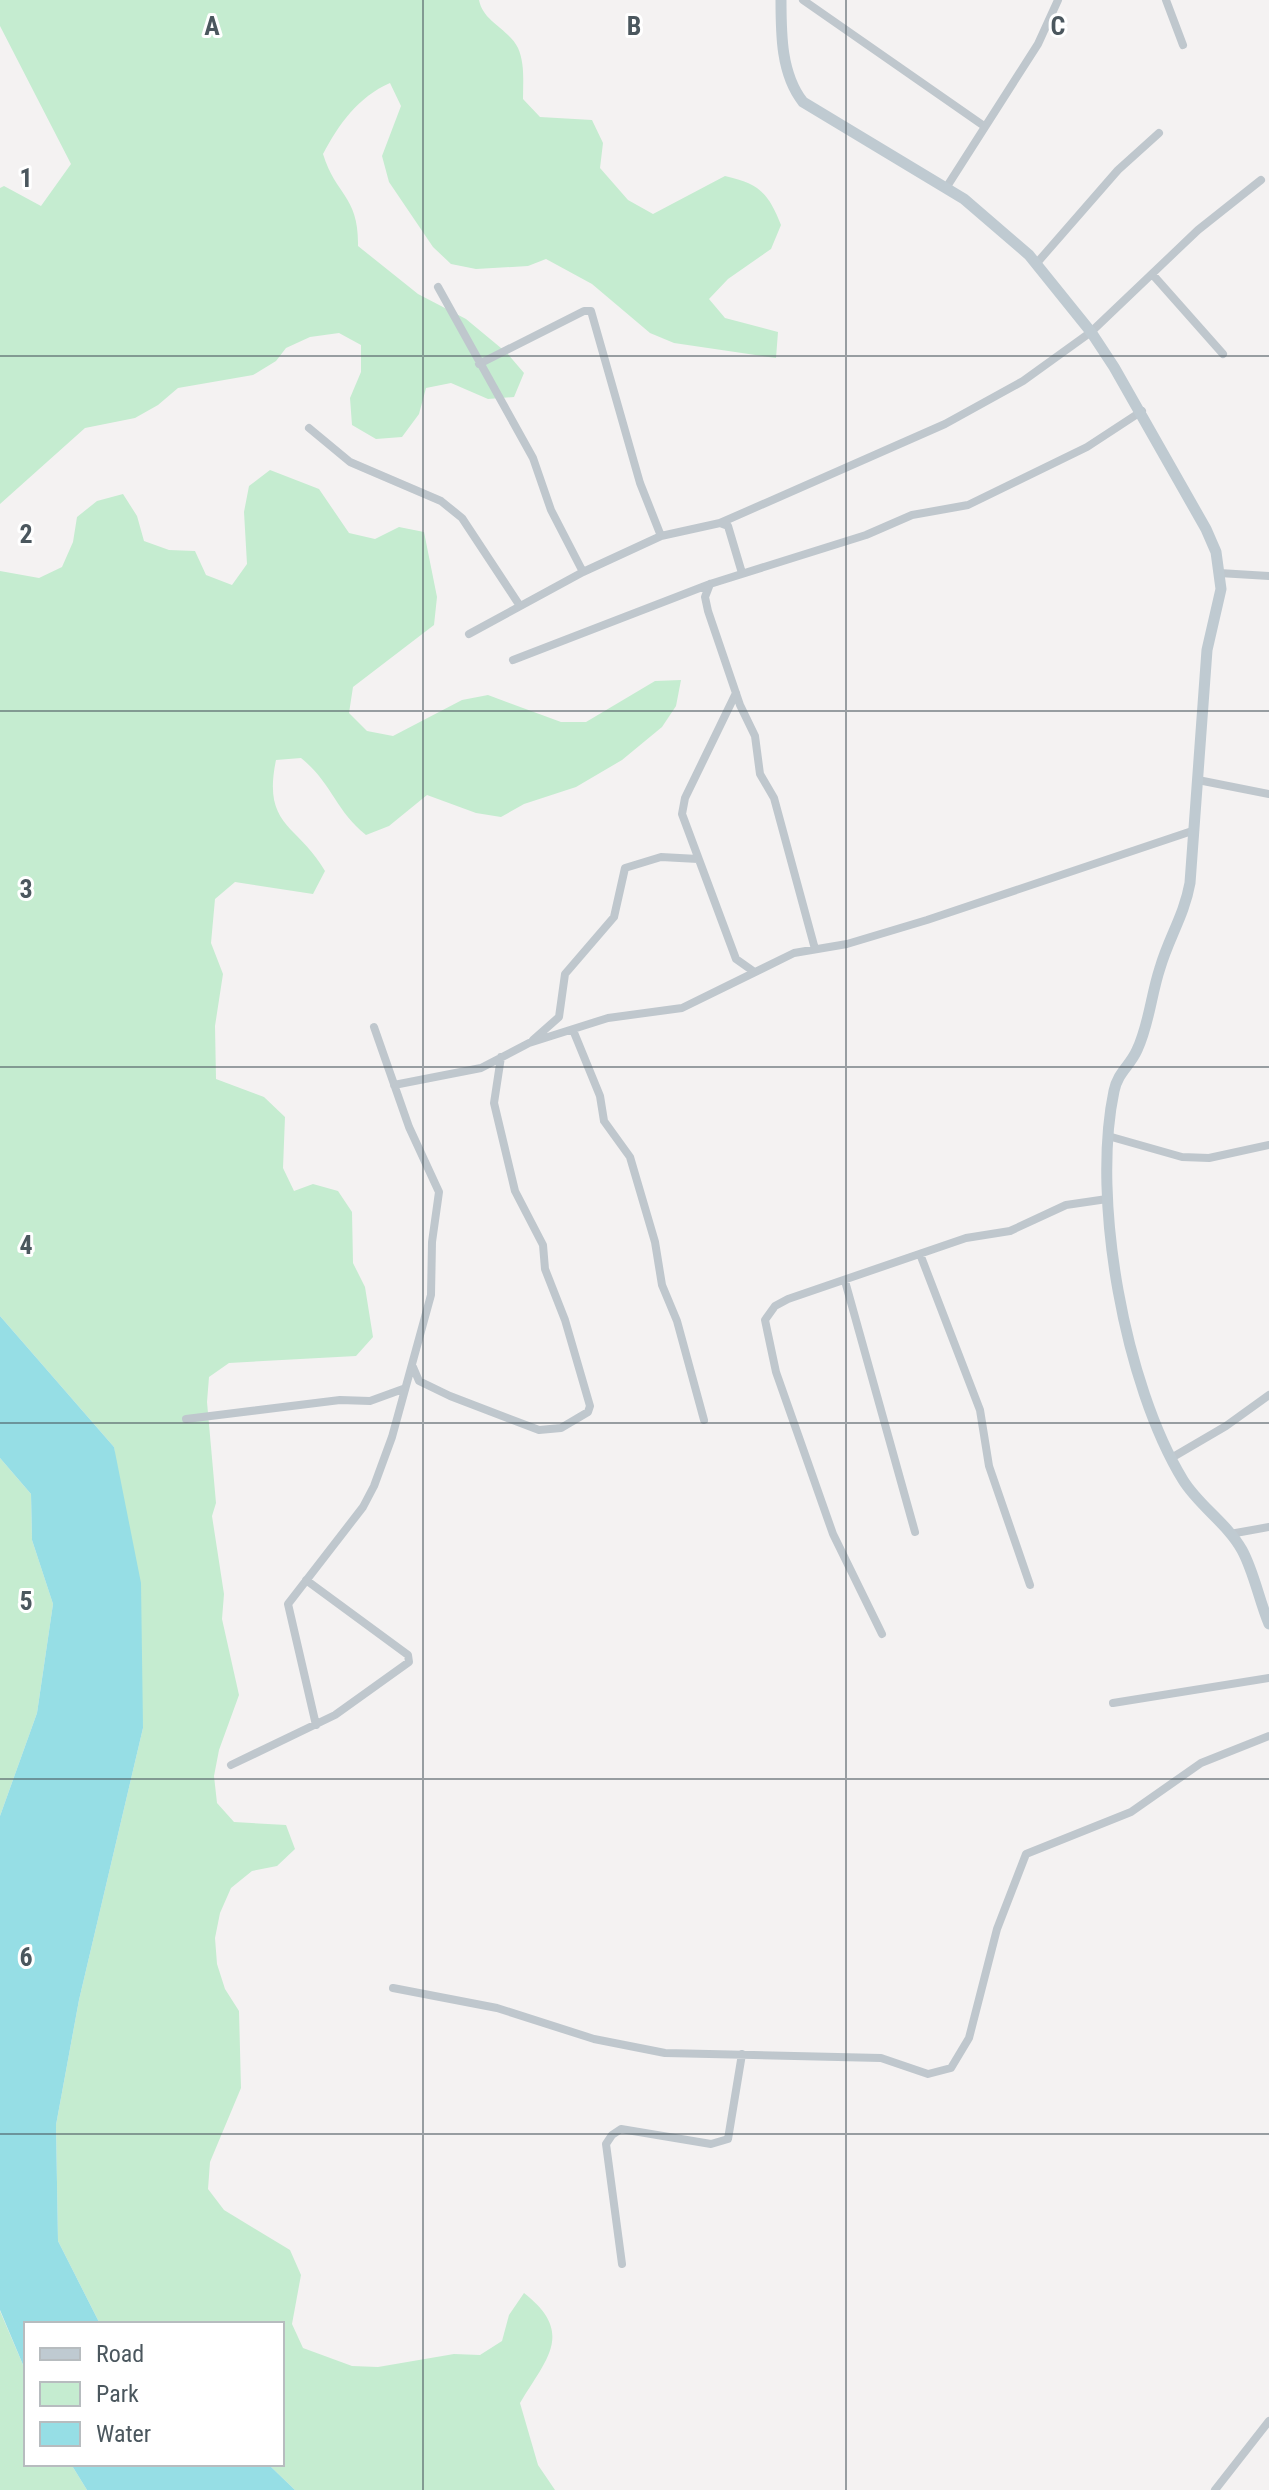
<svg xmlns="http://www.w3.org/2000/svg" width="1269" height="2490" viewBox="0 0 1269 2490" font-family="'Roboto Condensed',sans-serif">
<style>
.green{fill:#c5ecd0}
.water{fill:#96dee5}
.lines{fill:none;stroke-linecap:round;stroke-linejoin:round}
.minor{stroke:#bfc7cd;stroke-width:8}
.secondary{stroke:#bfcad1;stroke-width:11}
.grid{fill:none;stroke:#4b575e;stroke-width:2;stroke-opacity:0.55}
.grid-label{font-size:26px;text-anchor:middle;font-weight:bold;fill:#4b575e;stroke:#fff;stroke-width:6;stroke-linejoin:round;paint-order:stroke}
</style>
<rect width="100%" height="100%" fill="#f4f2f2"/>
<path class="green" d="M0,0h479c4,22 30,29 39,48 7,16 5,34 5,51l17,18 52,3 11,23 -3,25 28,32 25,14 72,-38c34,8 43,16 56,49l-10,24 -43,30 -19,20 16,19 53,14 -2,26 -102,-15 -24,-10 -58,-49 -46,-25 -18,7 -52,3 -25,-5 -18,-17 -44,-65 -7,-26 19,-50 -11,-23c-32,14 -51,41 -67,71 13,42 36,42 35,92l60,48 48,25 41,34 17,20 -10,24 -26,2 -37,-16 -25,5 -7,26 -17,23 -26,2 -24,-14 -2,-27 11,-26v-27l-22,-12 -29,4 -24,11 -10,13 -23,14 -75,13 -20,17 -23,13 -50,10 -85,76v-316l4,-2 37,20 30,-42 -71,-138z
M270,470l49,19 30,44 26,6 24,-12 25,5 13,65 -3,28 -81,62 -4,26 18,18 26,5 69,-36 26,-5 73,27h25l69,-41 26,-1 -5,26 -14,21 -40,33 -46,27 -52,17 -23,13 -25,-4 -49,-18 -38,31 -23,9c-31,-25 -34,-52 -65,-77l-25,2c-14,67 22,64 49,111l-12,23 -78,-12 -20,17 -4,44 12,31 -8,52 1,53 48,18 21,20 -2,51 11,23 19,-7 25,7 14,21 1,51 12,24 8,50 -17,19 -127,7 -20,14 -2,25 9,101 -4,13 12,78 -2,25 17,76 -20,55 -5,26 3,27 17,19 52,3 9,24 -18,17 -25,5 -21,17 -11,25 -5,25 2,26 8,25 14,22 2,77 -31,74 -2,27 16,21 66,40 11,25 -9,49 11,24 49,18 26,1 76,-13 26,1 22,-14 7,-26 15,-22c51,40 23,65 -4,110l18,62 17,25h-260l-27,-26h14v-140h-182l-42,-83 -2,-116 23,-125 64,-272 -29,-281 -114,-131v-745l39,7 23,-11 11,-25 4,-25 20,-16 26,-7 14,22 7,25 25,9 26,1 11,24 26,10 15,-21 -3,-52 5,-26z
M0,1458l31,36 1,46 21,64 -16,109 -37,103z
M0,2311l26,61v92h45l16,26h-87z"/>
<path class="water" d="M0,1316l114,131 27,136 2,145 -64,272 -23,125 2,116 42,83h-74v48l-26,-62v-494l37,-103 16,-109 -21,-64 -1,-46 -31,-36z
M71,2464h197l27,26h-208z"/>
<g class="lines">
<path class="minor" d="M803,0l181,126
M1166,0l17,45
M946,188l92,-144 20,-44
M1036,264l82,-94 41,-37
M1153,275l70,79
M438,287l95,171 18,52 32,62
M479,364l105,-53h7l49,172 21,53
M309,428l41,34 91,39 21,17 58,88
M720,523l8,3 14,47
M1219,573l50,3
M710,584l-5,13 3,14 32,94 15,31 5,38 14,24 41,151
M469,634l114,-62 78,-36 59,-13 225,-99 78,-43 68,-49 107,-102 63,-50
M513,660l197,-76 156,-49 46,-20 56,-10 119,-58 55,-36
M736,693l-51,105 -3,16 54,145 17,12
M1198,780l71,14
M573,1030l27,66 4,25 26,36 25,85 7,43 15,36 27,99
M533,1040l26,-23 6,-43 49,-57 11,-49 36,-11 37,2
M394,1085l87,-17 48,-25 79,-25 74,-10 112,-55 53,-9 80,-24 268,-90
M1108,1136l74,21 27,1 60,-13
M920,1254l60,156 9,56 41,119
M845,1281l70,251
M413,1367l6,14 31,15 89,34 22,-2 27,-16 2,-6 -25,-86 -20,-51 -2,-24 -28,-54 -21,-88 7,-46
M186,1419l154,-19 30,1 33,-12
M1173,1457l53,-31 43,-31
M1230,1534l39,-7
M882,1634l-49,-100 -57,-162 -11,-52 10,-14 13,-7 178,-61 44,-7 56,-26 41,-6
M1113,1703l156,-25
M316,1725l-28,-121 75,-97 11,-21 18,-49 39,-142 1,-53 7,-50 -30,-65 -35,-100
M231,1765l104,-50 74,-53 -1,-7 -102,-75
M393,1988l104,20 97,31 71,14 216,5 47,16 23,-6 18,-30 28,-109 29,-75 105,-42 70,-49 68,-27
M622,2264l-16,-120 6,-9 9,-6 90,15 17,-5 14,-85
M1215,2490l54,-69"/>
<path class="secondary" d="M781,0c0,34 0,74 22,102l161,97 65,56 62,77 23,35 92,162 10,23 5,37 -14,61 -17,233c-6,33 -21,54 -30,85 -9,27 -11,57 -23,82 -7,16 -19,22 -23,41 -23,109 11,294 69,389 16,26 44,43 59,70 12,22 17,50 27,74"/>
</g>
<path class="grid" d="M423,0v2490M846,0v2490M0,356h1269M0,711h1269M0,1067h1269M0,1423h1269M0,1779h1269M0,2134h1269"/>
<g class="grid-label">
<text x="212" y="35">A</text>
<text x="634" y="35">B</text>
<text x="1058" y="35">C</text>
<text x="26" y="187">1</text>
<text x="26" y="543">2</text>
<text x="26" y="898">3</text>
<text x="26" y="1254">4</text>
<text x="26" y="1610">5</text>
<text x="26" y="1966">6</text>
</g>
<rect x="24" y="2322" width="260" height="144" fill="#ffffff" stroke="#b7bcbf" stroke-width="2"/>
<rect x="40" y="2348" width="40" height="12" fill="#bfcad1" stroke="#b7bcbf" stroke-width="2"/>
<text x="96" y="2362" font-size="24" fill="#4b575e">Road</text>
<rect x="40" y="2382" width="40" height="24" fill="#c5ecd0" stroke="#b7bcbf" stroke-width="2"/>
<text x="96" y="2402" font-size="24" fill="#4b575e">Park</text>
<rect x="40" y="2422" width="40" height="24" fill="#96dee5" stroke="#b7bcbf" stroke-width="2"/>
<text x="96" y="2442" font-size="24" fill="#4b575e">Water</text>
</svg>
